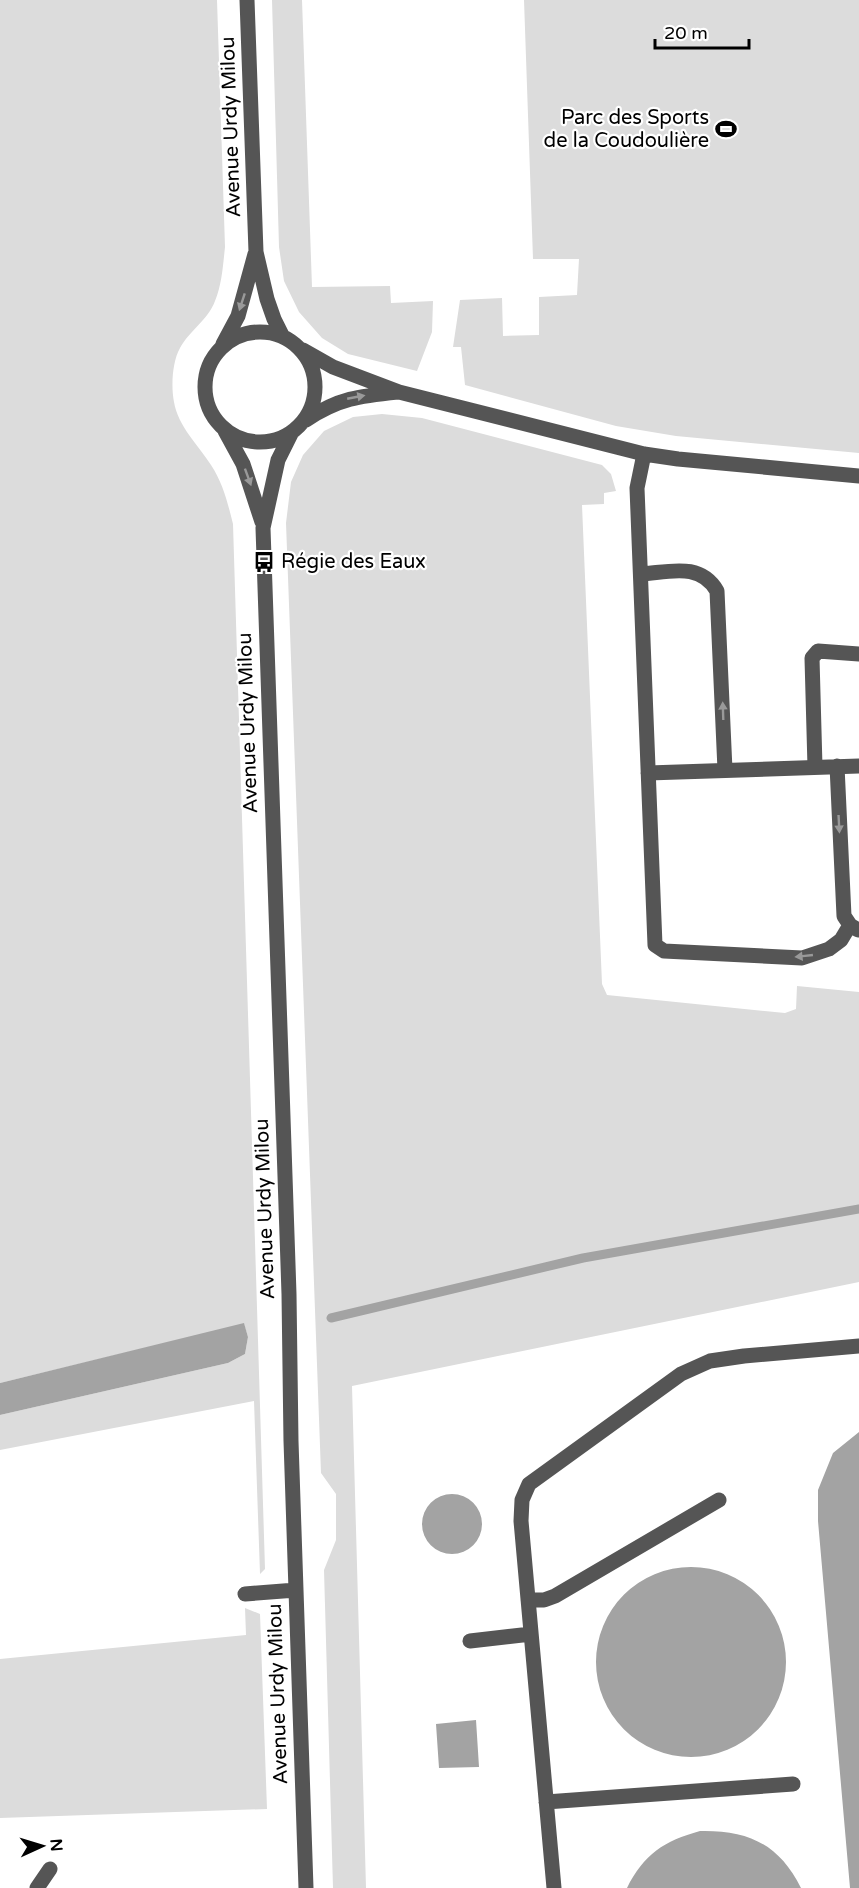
<svg xmlns="http://www.w3.org/2000/svg" width="859" height="1888" viewBox="0 0 859 1888" font-family="'Varela Round',sans-serif">
<style>
.green{fill:#dcdcdc}
.water{fill:#a3a3a3}
.lines{fill:none;stroke-linecap:round;stroke-linejoin:round}
.stream{stroke:#a3a3a3;stroke-width:9}
.minor{stroke:#555;stroke-width:15}
.oneway{fill:#999}
.labels{text-anchor:middle;dominant-baseline:central;stroke-width:4.5;stroke-linejoin:round;paint-order:stroke}
.poi-label{font-size:20px;fill:#000;stroke:#fff;text-anchor:end}
.street-label{font-size:20px;fill:#000;stroke:#fff}
</style>
<rect width="100%" height="100%" fill="#fff"/>
<path class="green" d="M0,0h217l8,247c-2,18 -3,37 -10,54 -7,19 -26,30 -35,47 -8,14 -9,39 -6,54 4,24 24,43 37,63 12,18 17,39 22,59l32,1045 -5,5 -6,-173 -254,49v-35l228,-52 17,-9 3,-17 -4,-13 -244,59z
M272,0h30l10,287 78,-1 1,17 42,-2 -1,31 -15,39 -69,-17 -26,-16 -23,-26 -15,-31 -5,-34z
M524,0h335v453l-183,-17 -60,-10 -151,-41 -4,-38h-8l7,-47 42,-2 1,38 36,-1v-38l38,-2 2,-36h-46z
M382,414l40,4 180,47 9,9 5,17 -12,2v11l-22,1 20,479 5,11 178,18 11,-4 1,-23 62,6v290l-507,104 14,502h-33l-9,-318 12,-30v-46l-15,-21 -35,-950 5,-41 12,-27 21,-24 29,-14z
M245,1608l15,6 7,195 -267,9v-159l246,-24z"/>
<path class="water" d="M244,1323l4,14 -3,17 -17,9 -228,52v-32z
M859,1432v456h-9l-32,-367v-31l15,-37z
M422 1524a30 30 0 1 1 60 0a30 30 0 1 1-60 0Z
M596 1662a95 95 0 1 1 190 0a95 95 0 1 1-190 0Z
M476,1720l3,47 -40,1 -3,-44z
M700,1831c48,-1 79,13 101,57h-174c17,-34 37,-47 73,-57z"/>
<g class="lines">
<path class="stream" d="M331,1318l252,-60 276,-49"/>
<path class="minor" d="M247,0l9,252 11,47 7,20 9,18
M205 387a55 55 0 1 1 110 0a55 55 0 1 1-110 0Z
M223,344l15,-28 17,-62
M303,350l30,17 66,25c-39,4 -60,6 -93,28
M399,392l245,62 34,5 181,17
M225,431l18,33 19,58
M291,434l-13,26 -15,68 26,766 2,147 15,447
M644,454l-7,34 18,457 9,6 138,7 27,-9 12,-9 9,-15
M641,574c29,-2 59,-12 76,17l8,179
M837,766l7,150 6,9 8,5
M815,767l-3,-109 6,-7 41,3
M648,773l211,-7
M245,1594l51,-4
M528,1600h16l11,-4 164,-96
M470,1641l61,-7
M546,1802l247,-18
M37,1888l13,-19
M554,1888l-33,-367 1,-21 7,-16 152,-110 29,-13 34,-5 115,-10"/>
</g>
<defs><path id="oneway-solid" d="M-6-.8H1V-3.2L6.5 0L1 3.2V.8H-6Z" transform="scale(1.5)"/></defs>
<g class="oneway">
<use href="#oneway-solid" transform="translate(242 302) rotate(108)"/>
<use href="#oneway-solid" transform="translate(356 397) rotate(-11)"/>
<use href="#oneway-solid" transform="translate(248 477) rotate(70)"/>
<use href="#oneway-solid" transform="translate(723 711) rotate(-92)"/>
<use href="#oneway-solid" transform="translate(839 824) rotate(87)"/>
<use href="#oneway-solid" transform="translate(804 956) rotate(174)"/>
</g>
<defs>
<symbol id="stadium-bare" viewBox="-9 -9 18 18"><path d="M0-5a6.5 5 0 1 0 0 10a6.5 5 0 1 0 0-10ZM-3.5-1.8h7v3.6h-7Z" fill="#000" stroke="#fff" stroke-width="2.5" paint-order="stroke"/></symbol>
<symbol id="bus-bare" viewBox="-9 -9 18 18"><path d="M-5-6H5V4H4V6H2V4H-2V6H-4V4H-5ZM-3.5-4V0h7V-4ZM-3.5 1.2v1.5H-2V1.2ZM2 1.2v1.5H3.5V1.2Z" fill="#000" stroke="#fff" stroke-width="2.5" paint-order="stroke"/></symbol>
</defs>
<g fill-rule="evenodd">
<use href="#stadium-bare" x="711" y="114" width="30" height="30"/>
<use href="#bus-bare" x="249" y="547" width="30" height="30"/>
</g>
<g class="labels">
<g class="poi-label">
<text x="709" y="118">Parc des Sports<tspan x="709" dy="23">de la Coudoulière</tspan></text>
<text x="281" y="562" text-anchor="start">Régie des Eaux</text>
</g>
<g class="street-label">
<text transform="translate(231 127) rotate(-92)">Avenue Urdy Milou</text>
<text transform="translate(248 723) rotate(-92)">Avenue Urdy Milou</text>
<text transform="translate(265 1209) rotate(-92)">Avenue Urdy Milou</text>
<text transform="translate(278 1694) rotate(-92)">Avenue Urdy Milou</text>
</g>
</g>
<g transform="translate(42 1846) rotate(86)" stroke="#ffffff" stroke-width="4.5" paint-order="stroke">
<path d="M0-4.5L10 22L0 15L-10 22Z" fill="#000000"/>
<text y="-9" font-size="16" font-weight="bold" text-anchor="middle" fill="#000000">N</text>
</g>
<path d="M655 39v9h94v-9" fill="none" stroke="#000000" stroke-width="3"/>
<text x="664" y="39" font-size="18" fill="#000000" stroke="#ffffff" stroke-width="4.5" paint-order="stroke">20 m</text>
</svg>
